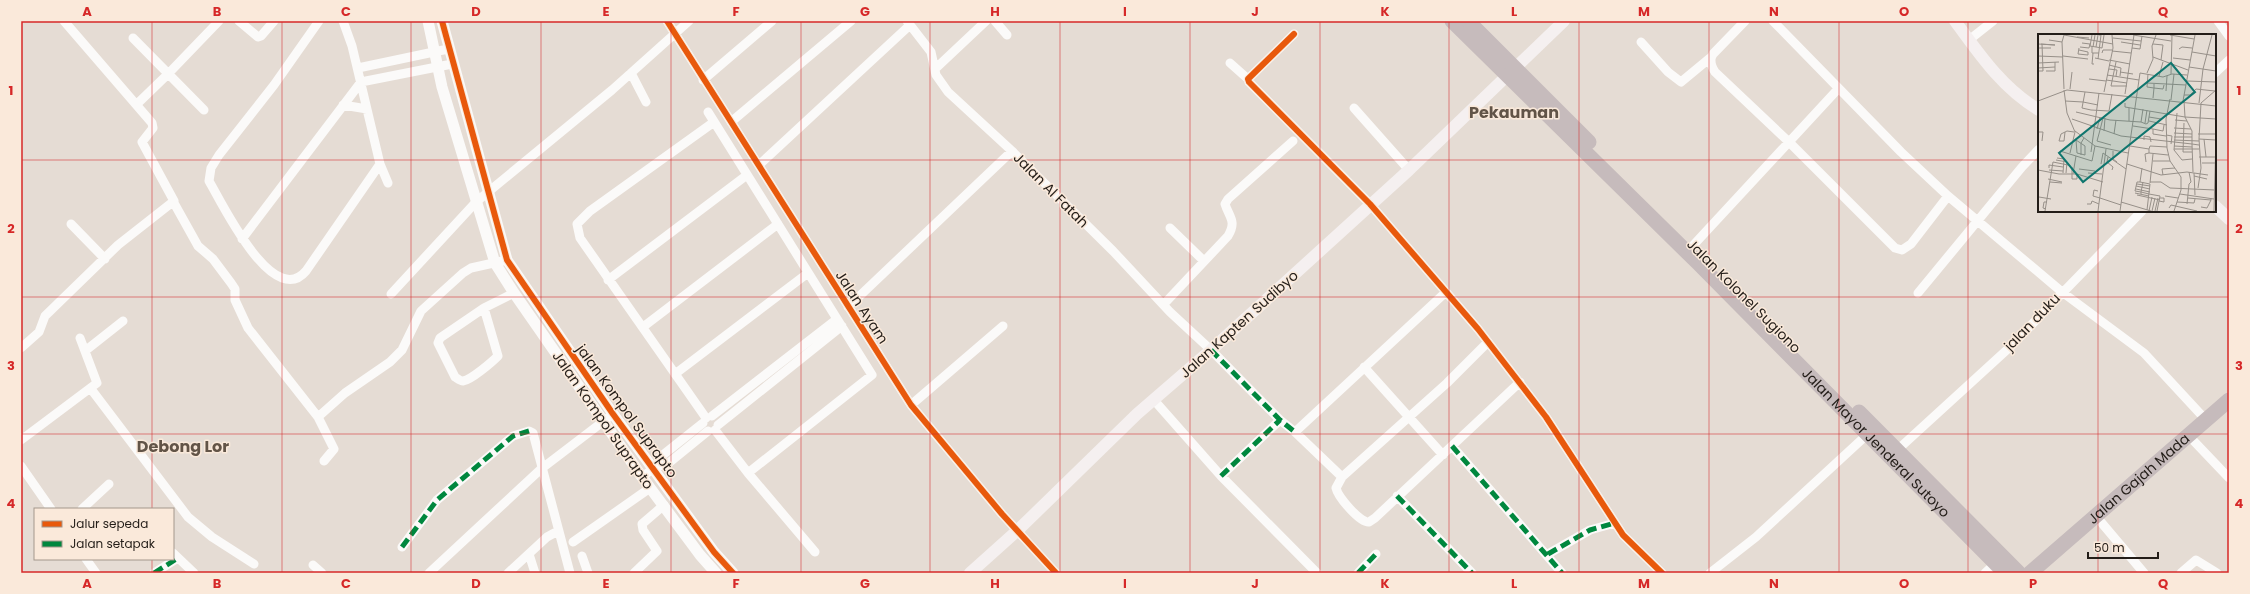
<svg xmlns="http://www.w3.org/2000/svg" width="2250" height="594" viewBox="0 0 2250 594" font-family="Poppins,sans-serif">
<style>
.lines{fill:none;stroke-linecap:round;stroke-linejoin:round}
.minor{stroke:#fbfaf9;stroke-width:9}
.tertiary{stroke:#fbfaf9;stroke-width:11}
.secondary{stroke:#f5f0f0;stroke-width:12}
.trunk{stroke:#c6bbbc;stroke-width:15}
.quiet{stroke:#00873e;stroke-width:5;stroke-dasharray:10 5;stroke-linecap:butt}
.cycleway-casing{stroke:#fae9da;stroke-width:8}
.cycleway{stroke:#e8590c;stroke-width:6}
.grid{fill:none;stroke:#d62828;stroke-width:1;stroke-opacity:0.55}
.labels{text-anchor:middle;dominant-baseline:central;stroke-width:3;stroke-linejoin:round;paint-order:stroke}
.street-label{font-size:14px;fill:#231d18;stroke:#fae9da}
.quarter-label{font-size:16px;font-weight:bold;fill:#625447;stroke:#fae9da}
.inset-road{fill:none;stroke:#979089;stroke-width:1}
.view{fill:#0f766e;fill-opacity:0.15;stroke:#0f766e;stroke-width:2}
.inset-edge{fill:none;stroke:#231d18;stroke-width:2}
.neatline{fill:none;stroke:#d62828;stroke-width:1.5}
.grid-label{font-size:13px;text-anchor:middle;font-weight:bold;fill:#d62828}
</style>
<rect width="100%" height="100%" fill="#e5dcd4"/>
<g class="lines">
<path class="minor" d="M239,21l19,16 3,-1 13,-15
M319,21l-45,64 -55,70 -8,13 -2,13c13,22 64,129 97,90l74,-107 -28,-118 -9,-25
M667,21l244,384 91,109 54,59
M907,21l24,31 5,23 12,17 64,59 101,100 57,61 41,38 69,70 15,12
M995,21l12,14
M1773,21l128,131 47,44 114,96 82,61 62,67
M2218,21l11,15
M1294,34l-46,45 1,3 121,122 108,125 68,88 77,118 39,38
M133,38l71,72
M1969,40l24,-19
M1641,42l27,30 13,10 29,-24
M1230,63l18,16
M358,68l90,-19
M935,69l51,-48
M631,73l15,29
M2215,73l14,-13
M703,80l69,-59
M1838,89l-49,53 106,106 7,2 9,-6 37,-48
M137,104l31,-30 51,-53
M343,105l24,4
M1354,108l55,62
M708,112l164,263 -124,98
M731,122l120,-101
M380,164l8,19
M759,165l151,-140
M174,203l24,43 15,13 18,24 4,6v11l13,28 70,89 27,-24 45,-31 12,-12 19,-39 42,-38 8,-5 36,-8
M71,224l34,35
M1170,228l34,33
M242,239l119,-157 91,-18
M1687,252l102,-110 -74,-70c-4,-6 -6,-12 -2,-18l32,-33
M608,280l139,-105
M1446,292l-151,140 47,45 -6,11c2,9 24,35 33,34l6,-4 145,-136
M1918,293l104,-126 17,-18
M391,294l85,-92 136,-112 77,-69
M1164,304l64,-68c9,-15 1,-19 -3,-32l3,-5 65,-58
M848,307l164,-156
M484,308l14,48c-6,6 -27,24 -35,25 -3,0 -6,-3 -8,-4l-17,-34 2,-5 44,-30 30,-15
M643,327l135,-103
M21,348l18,-16 6,-16 73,-71 56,-44 -32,-59 11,-14 -1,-5 -88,-102
M85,351l38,-30
M1364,367l79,88
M675,374l133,-101
M91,389l97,128 24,20 42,27
M1153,399l68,77 96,97
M911,405l92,-79
M712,416l125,-97
M318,417l16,32 -10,12
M706,418l-126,-180 -3,-14 13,-13 124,-89
M718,425l124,-99
M715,430l33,43 67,79
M2189,436l40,42
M21,440l76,-57 -17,-45
M1452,446l110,127
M1894,453l116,-106 132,-136
M658,465l7,1 43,-35
M21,466l30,43
M1221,476l59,-56
M642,477l16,-12 1,-7 44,-35
M1342,477l105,-94 41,-41
M1397,496l75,77
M82,509l27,-25
M2095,515l49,58
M573,542l77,-54
M402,547l35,-47 76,-64 16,-5 4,2 37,140
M173,553l21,20
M529,554l6,19
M1548,554l42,-24 25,-7
M582,556l6,17
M86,559l10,14
M313,565l9,8
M154,573l24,-15
M429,573l112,-104 72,-55
M508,573l39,-36 11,-6
M634,573l23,-22 -14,-21 -1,-6 22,-19
M1358,573l18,-19
M1710,573l46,-36 115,-106
M1985,573l14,-13
M2181,573l15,-13 21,13"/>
<path class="tertiary" d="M428,21l14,66 53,176 19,30 128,184 58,78 16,18
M442,21l65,239 106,154 101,138 19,21"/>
<path class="secondary" d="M1955,21c24,33 48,68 84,89
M2215,206l14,13
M970,573l48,-43 119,-116 74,-64 198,-180 155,-149"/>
<g class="trunk">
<path id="s1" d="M1452,21l246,242 307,310"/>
<path d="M1468,21l121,121"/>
<path d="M1859,412l160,161"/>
<path id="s2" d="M2030,573l199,-173"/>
</g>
<path class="quiet" d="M1211,350l69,70 15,12
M1452,446l110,127
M1221,476l59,-56
M1397,496l75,77
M402,547l35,-47 76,-64 16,-5
M1548,554l42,-24 25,-7
M154,573l24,-15
M1358,573l18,-19"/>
<defs>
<path id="cycleway" d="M442,21l65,239 106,154 101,138 19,21
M667,21l244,384 91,109 54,59
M1294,34l-46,45 1,3 121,122 108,125 68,88 77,118 39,38"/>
</defs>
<use href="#cycleway" class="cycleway-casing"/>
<use href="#cycleway" class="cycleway"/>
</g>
<path class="grid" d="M152,21v488M282,21v552M411,21v552M541,21v552M671,21v552M801,21v552M930,21v552M1060,21v552M1190,21v552M1320,21v552M1449,21v552M1579,21v552M1709,21v552M1839,21v552M1968,21v552M2098,21v14M21,160h2018M2215,160h14M2098,211v362M21,297h2208M21,434h2208M152,559v14"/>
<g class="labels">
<g class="street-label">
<text transform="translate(1051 190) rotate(45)">Jalan Al Fatah</text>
<text transform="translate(1744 296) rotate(45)">Jalan Kolonel Sugiono</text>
<text transform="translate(862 307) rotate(57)">Jalan Ayam</text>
<text transform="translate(2032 322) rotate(-46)">jalan duku</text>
<text transform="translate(1239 324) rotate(-42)">Jalan Kapten Sudibyo</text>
<text transform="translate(627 411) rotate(54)">jalan Kompol Suprapto</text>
<text transform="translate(603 420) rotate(55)">Jalan Kompol Suprapto</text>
<text stroke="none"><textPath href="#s1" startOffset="598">Jalan Mayor Jenderal Sutoyo</textPath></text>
<text stroke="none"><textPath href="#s2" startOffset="144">Jalan Gajah Mada</textPath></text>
</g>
<g class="quarter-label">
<text x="1514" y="112">Pekauman</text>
<text x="183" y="446">Debong Lor</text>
</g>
</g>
<g transform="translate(2038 34)">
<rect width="178" height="178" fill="#e5dcd4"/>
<path class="inset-road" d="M26,1l49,9M54,1l-2,11 12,2 2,-13M95,1l38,6M132,1l24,4M39,3l12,1M75,4l28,3M11,6l13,2M83,8l19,3M0,10l17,1 -14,-1M115,10l10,1 -2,15M54,12v7h7M42,13l9,1 1,-4 -8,-1M55,13l2,-12M58,13l2,-12M0,14h13M41,14l-1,6 10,1M94,14l8,1 2,-13M141,15l3,-2 10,1M41,16l9,2v3M74,17l19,2M154,18l24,4M55,19l-1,11h2M64,19l1,-3h9M0,22l25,1M25,22l25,3M115,23l35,13M57,24l14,3M135,24l17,2M60,25l3,-24h-2M71,26l21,4M78,28l-5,24h16M0,29l21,-1M71,31l12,3 -1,8M151,33l27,4M0,34l17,-1M71,35l8,1 -1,6M165,35l9,-34M0,37h5l-1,-27M8,37h9v-9M82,38l13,2M109,39l6,-14 -1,-13 4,-11M110,40l-1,13 7,1 -1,10M133,40l1,-39M69,41l32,5M121,42l4,-14M51,45l17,2M68,46l21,3M149,47l29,1M109,49l39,2M116,50v4l9,1 1,-4M26,55l-2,-47 2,-7M32,55l2,-17M26,56l3,23 8,19 -5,21M128,57l1,-15M47,58l-3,16 9,2 18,1 3,-17M66,58l9,-44 -1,-13M87,60l9,-59M146,61h6l6,-6 19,2M132,65l-4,20 1,29 3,13 11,16v13l-7,21M133,66l3,-26M0,67l29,-11 149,16M27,67l18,1M145,67l12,-66M146,67l1,16 31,2M45,68l15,3M161,69l4,-34M91,74v13M105,75l-2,13 5,2 2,-1 2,-12M38,78l34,8 31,2M139,79l-3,37 8,10 10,-1M111,83l12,2M34,85l49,17 71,8v-13l-7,-14 -60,-10v-4M137,86l12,1M111,87l18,4M107,89l2,-13M146,89l-1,29h9M95,92l20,3v5l13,2M136,94l17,1M59,95l3,-12M115,95l10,2 1,-6M62,96l-3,11 14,4M62,96l3,-12M37,97l20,15 33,7M66,97l1,-13M0,98h5l-1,9M27,98l-1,9h-5l2,-7 6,-3 7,1M136,99l18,1M76,100l2,-14M160,100h18M128,101l6,1 -1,8M136,103h18M161,105l2,-36 15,-13M166,105l2,18M38,106l9,6v9l-8,-2zM106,106v-4l6,1 1,5M136,106l25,1M92,112l19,3M136,112l18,1M111,115v4l19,2M111,115l1,-3 17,1M136,115h25M22,117l16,5 -3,18M75,117v8l4,3M53,118l8,-59M43,121v-12l3,-5M38,122l16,5 3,-15M70,123l-1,5 6,5 -1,3M161,123h17M19,124l7,1 -1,14M18,126l11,2 -1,11M115,127h17M108,128l-1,-8 4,-1M164,129h13M63,130l2,-11 23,16M89,130l34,11 26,-3 21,3M34,133v12h5v-5M11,134v-3l14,2M104,134l-2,14 10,2 -3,26M41,135l16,2M0,136l21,4h18l26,8M11,136l14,1M155,138l-1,-28 7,1M50,139l14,1M156,139l1,22M125,141l-1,-6 13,-1M156,142l13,3M10,145l14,3M12,148l12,1M102,148h-3l-2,9 6,1v2M105,148l-2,10 8,2M112,148h11l9,6 45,2M112,149l3,-29M99,150l13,2M98,152l14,3M160,154l3,-20 -2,-29 17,1M98,155l14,3M60,157l-4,-1 -1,6 7,2M97,159l14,3M111,160l11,2 -3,15M142,160l34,5M99,161l23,5M127,162l13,2M1,163l12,2M62,164l21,7M150,164l23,2v-2M121,167l5,1v-4h-4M83,168l30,9M139,168l17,1 1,-4M49,170h4l1,-3 7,3M149,170l2,-20 2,-2 -2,-10M163,173l6,1 4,-8M131,174l2,-3 26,6M8,175l-3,-1 1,-6h3M7,177l8,-49 15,3M60,177l8,-62M82,177l20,-138 23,4 9,-3 15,1M111,177l3,-14M114,177l3,-13M117,177l3,-13M176,177l2,-75"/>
<path class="view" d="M133,29l24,29 -112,90 -24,-29z"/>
<rect width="178" height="178" class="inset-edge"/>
</g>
<rect width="2250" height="594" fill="none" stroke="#fae9da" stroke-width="44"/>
<rect x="34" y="508" width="140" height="52" fill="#fae9da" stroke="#a4978c"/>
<rect x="42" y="521" width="20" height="6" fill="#e8590c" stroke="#a4978c"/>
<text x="70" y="528" font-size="12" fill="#231d18">Jalur sepeda</text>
<rect x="42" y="541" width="20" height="6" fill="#00873e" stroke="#a4978c"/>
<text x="70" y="548" font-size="12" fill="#231d18">Jalan setapak</text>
<path d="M2088 552v6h70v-6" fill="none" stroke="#231d18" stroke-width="2"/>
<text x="2094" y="552" font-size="12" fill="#231d18" stroke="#fae9da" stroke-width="3" paint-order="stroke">50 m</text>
<rect x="22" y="22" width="2206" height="550" class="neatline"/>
<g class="grid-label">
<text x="87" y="16">A</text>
<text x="217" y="16">B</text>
<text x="346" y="16">C</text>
<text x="476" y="16">D</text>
<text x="606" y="16">E</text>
<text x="736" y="16">F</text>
<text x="865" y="16">G</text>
<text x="995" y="16">H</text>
<text x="1125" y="16">I</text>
<text x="1255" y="16">J</text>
<text x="1385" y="16">K</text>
<text x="1514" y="16">L</text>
<text x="1644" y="16">M</text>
<text x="1774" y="16">N</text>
<text x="1904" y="16">O</text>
<text x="2033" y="16">P</text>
<text x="2163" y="16">Q</text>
<text x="11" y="95">1</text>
<text x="2239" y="95">1</text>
<text x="11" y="233">2</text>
<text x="2239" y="233">2</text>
<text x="11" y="370">3</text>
<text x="2239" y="370">3</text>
<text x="11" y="508">4</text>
<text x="2239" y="508">4</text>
<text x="87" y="588">A</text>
<text x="217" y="588">B</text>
<text x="346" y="588">C</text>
<text x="476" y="588">D</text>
<text x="606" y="588">E</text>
<text x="736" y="588">F</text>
<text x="865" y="588">G</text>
<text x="995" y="588">H</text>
<text x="1125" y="588">I</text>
<text x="1255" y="588">J</text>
<text x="1385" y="588">K</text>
<text x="1514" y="588">L</text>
<text x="1644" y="588">M</text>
<text x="1774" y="588">N</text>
<text x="1904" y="588">O</text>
<text x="2033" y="588">P</text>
<text x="2163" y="588">Q</text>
</g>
</svg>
